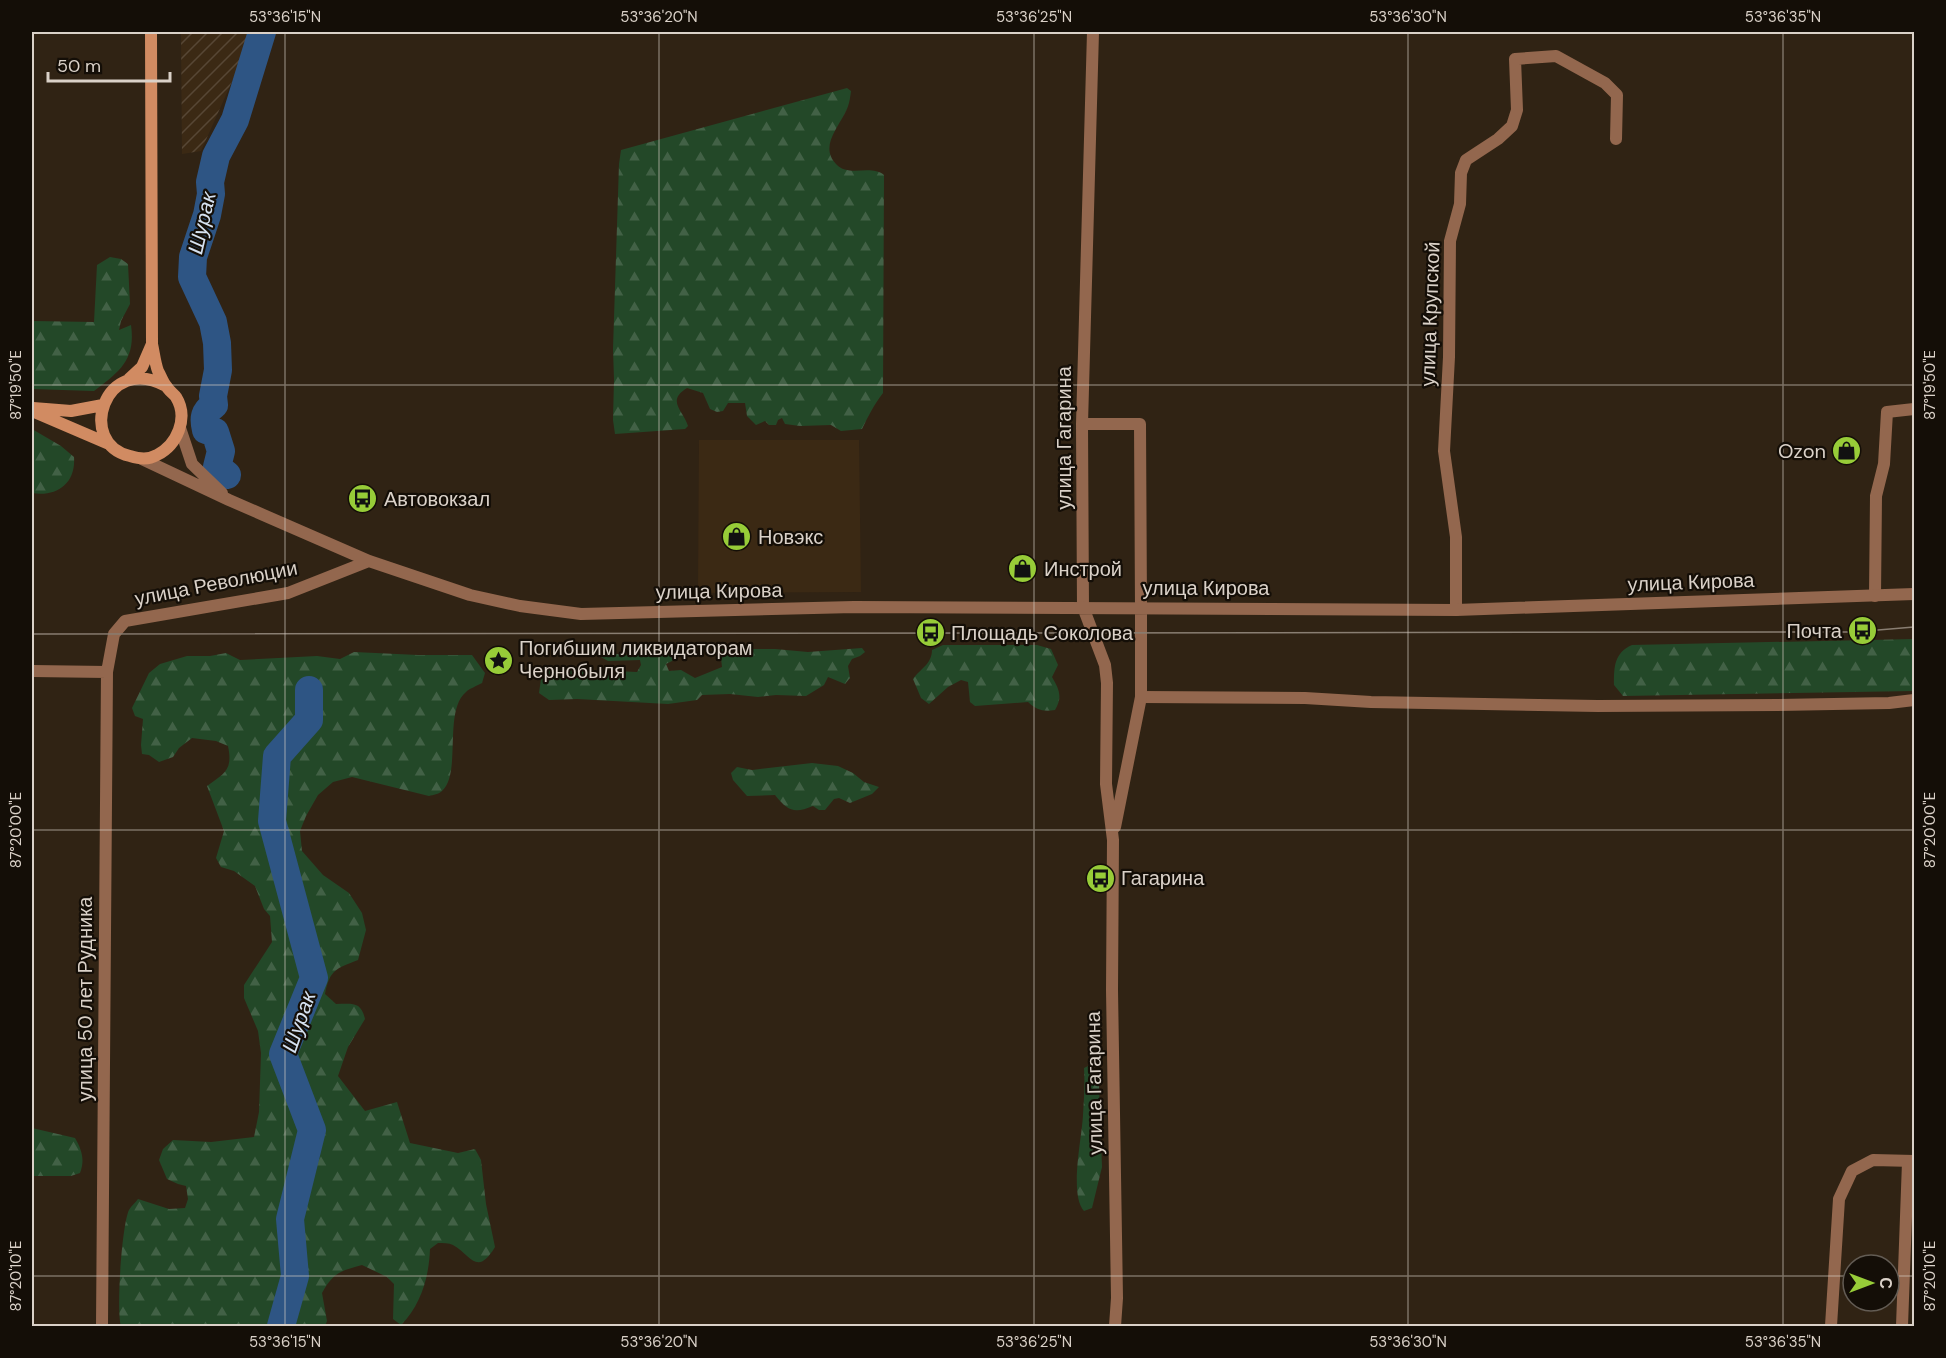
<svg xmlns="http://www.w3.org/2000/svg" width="1946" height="1358" viewBox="0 0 1946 1358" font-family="'DM Sans',sans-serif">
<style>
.built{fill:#3b2914}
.industrial{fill:url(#industrial-furrows)}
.forest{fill:url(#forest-firs)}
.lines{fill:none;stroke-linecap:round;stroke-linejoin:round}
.river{stroke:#2e5584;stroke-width:28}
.minor{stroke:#93674e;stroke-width:12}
.tertiary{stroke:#93674e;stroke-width:12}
.secondary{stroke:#d18b62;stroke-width:12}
.tram{stroke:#897e72;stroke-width:1.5}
.ticks{fill:none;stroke:#dad1c8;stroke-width:1.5;stroke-opacity:0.45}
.labels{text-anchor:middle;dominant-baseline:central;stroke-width:4.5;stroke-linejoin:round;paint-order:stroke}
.street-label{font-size:20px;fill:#dad1c8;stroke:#140e07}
.poi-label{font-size:20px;fill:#dad1c8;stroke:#140e07;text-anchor:start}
.water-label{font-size:21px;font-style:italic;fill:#d5e1f0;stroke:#140e07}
.neatline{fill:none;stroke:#dad1c8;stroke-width:2}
.ticks-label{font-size:15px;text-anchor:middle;fill:#dad1c8}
</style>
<defs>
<pattern id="industrial-furrows" width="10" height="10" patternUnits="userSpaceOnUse" patternTransform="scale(1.5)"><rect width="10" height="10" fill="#3b2914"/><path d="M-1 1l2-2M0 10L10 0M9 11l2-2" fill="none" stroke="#574735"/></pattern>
<pattern id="forest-firs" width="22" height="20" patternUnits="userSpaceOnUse" patternTransform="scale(1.5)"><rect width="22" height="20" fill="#234828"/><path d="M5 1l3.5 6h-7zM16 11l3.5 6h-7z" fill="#426146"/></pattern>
</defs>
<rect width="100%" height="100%" fill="#302314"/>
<path class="built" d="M699,440h160l2,152 -163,1z"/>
<path class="industrial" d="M181,32h73l-53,119 -19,3z"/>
<path class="forest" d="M847,88l4,3c-1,8 -2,15 -6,22 -8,16 -25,34 -9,51 13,14 34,0 48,11l-1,218c-10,13 -14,22 -21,36l-21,2 -10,-6 -31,1 -15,-2 -3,-6 -4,2 -2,5h-7l-4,-4 -9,4 -9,-9 -2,-13h-17l-5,8 -6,1 -7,-3 -7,-16 -16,-5c-21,13 -4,22 1,38l-3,3 -70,5 -2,-14 1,-41 -1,-30 6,-185 2,-14z
M110,257l11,2 7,5 2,40 -9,17 -2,9 12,-5c5,35 -12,47 -37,66l-62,-2v-68l62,1 3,-57z
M32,429l29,17 13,11c2,27 -18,40 -42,36z
M1914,639v52l-291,5 -9,-11c0,-18 0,-32 18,-40z
M670,645l6,8 -2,7 -8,4 3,7 12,-1 14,8 27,-11 -2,-18h55l33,3 54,-4 3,4 -5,4 -8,3 -4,7 2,12 -5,6 -17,-7 -4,8 -18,11 -30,-1 -18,2 -28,-3 -28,1 -5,5 -29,4 -91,-5 -28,1 -10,-7 3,-21 5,-4 90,4 4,-7 -1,-5 -32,1 -7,-4 8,-4 23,3 24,-9z
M943,645h94l14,4 7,16 -6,12c7,12 11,20 3,33 -12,2 -18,0 -27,-8l-53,4 -5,-4 -2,-20 -7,-2 -13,7 -19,17 -8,-6 -8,-19c7,-10 19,-15 19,-29z
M354,652l64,3h54l13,18 -3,10c-5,3 -12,5 -16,9 -23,19 -4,81 -24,99 -3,3 -9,4 -13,5l-77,-19 -19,5 -15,13 -12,21 -6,15 2,20 21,24 26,18 13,20 4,17 -8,30c-22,9 -28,9 -33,34l11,10c16,0 25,-3 29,15l-17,28 -10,29 27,35 32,-9 13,41 48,10 17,-4 6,11 5,44 9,43c-18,30 -24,8 -42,-2 -4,-2 -10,-2 -15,-2l-8,6c-1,28 -9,56 -29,76l-8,-6 1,-35 -7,-7 -25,-12c-22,6 -29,8 -40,28l5,28 -2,5h-204c-5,-15 1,-102 8,-116 2,-4 7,-8 9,-11l31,10 16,-1 3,-9 -2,-13 -8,-2 -11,-5 -8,-19 4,-11 10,-9 38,2 43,-5 5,-25 2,-59 -3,-22 -14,-33v-13l28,-43 -2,-26 -6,-7 -9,-23 -21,-15 -13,-4 -5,-9 8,-27 -17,-45c18,-13 26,-16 21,-40l-12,-5 -24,-3 -13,10 -6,9 -14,5 -10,-7 -7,-1 -1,-9 2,-26 -8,-3 -3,-8 17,-35 11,-9 27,-8h23l16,-3 14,7 77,-4 23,3z
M812,763l26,3 15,7 11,9 15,5 -7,7 -22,9 -11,-5 -5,1 -9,11h-6l-6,-4c-19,8 -25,5 -38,-11l-28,1 -14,-16 -2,-7 6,-6 15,3z
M1090,1065l6,7 3,14 3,81 -10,41 -8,3c-15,-17 -2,-73 -1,-96 1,-16 2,-31 1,-47z
M32,1128l43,10c7,12 10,22 5,35l-9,3h-39z"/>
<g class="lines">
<path class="river" d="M227,475l-10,-8 4,-16 -6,-19 -9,-2c-3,-12 -2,-18 8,-25l-1,-9 5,-26 -1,-27 -4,-21 -21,-45 1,-20 14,-42 4,-21 -1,-12 6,-26 19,-36 27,-88
M281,1326l14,-50 -5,-57 22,-89 -29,-76 31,-76 -42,-157 5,-65 32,-36v-30"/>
<path class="minor" d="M1082,424h58l1,183
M1875,596l1,-100 8,-32 3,-52 27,-3
M1083,607l-1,-183 11,-392
M1456,610v-73l-12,-86 5,-94 1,-116 10,-37 1,-31 5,-13 32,-21 14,-13 5,-16 -2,-51 41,-3 49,27 12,12 -1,44
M1141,697l164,1 66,4 227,4 180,-1 111,-2 25,-3
M1831,1326l8,-127 13,-28 21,-11 41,1
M1902,1326l6,-164"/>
<path class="tertiary" d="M180,428l12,36 30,29
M142,459l87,41 140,61 101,34 50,11 61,8 273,-7 602,3 458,-16
M1083,607l22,58 2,18 -1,101 7,56 -1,150 5,308 -2,28
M32,671l75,1 7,-38 11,-13 163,-28 81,-32
M1115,827l26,-130v-90
M102,1326l5,-654"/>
<path class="secondary" d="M151,32l1,312c2,9 3,19 6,27 3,5 5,12 9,16 2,4 7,7 9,10 13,21 1,48 -19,58 -9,5 -17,4 -27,1 -54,-12 -26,-104 36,-70
M129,379l13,-12 10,-23
M33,408l38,3 32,-6
M32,411l77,33"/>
<path class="tram" d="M32,634l1822,-2 60,-5"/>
</g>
<path class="ticks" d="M285,32v1294M659,32v1294M1034,32v1294M1408,32v1294M1783,32v1294M32,385h1882M32,830h1882M32,1276h1821M1889,1276h25"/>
<defs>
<symbol id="shop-disc" viewBox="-11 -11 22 22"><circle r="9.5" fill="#97cc38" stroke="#140e07"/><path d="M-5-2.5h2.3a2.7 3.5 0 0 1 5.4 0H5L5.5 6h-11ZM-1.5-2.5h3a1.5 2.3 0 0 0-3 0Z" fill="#111"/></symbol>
<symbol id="bus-disc" viewBox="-11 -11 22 22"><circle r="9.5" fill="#97cc38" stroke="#140e07"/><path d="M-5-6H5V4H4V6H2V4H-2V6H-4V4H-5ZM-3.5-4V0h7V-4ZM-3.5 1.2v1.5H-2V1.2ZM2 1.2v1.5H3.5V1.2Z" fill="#111"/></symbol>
<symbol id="sight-disc" viewBox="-11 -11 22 22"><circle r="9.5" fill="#97cc38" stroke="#140e07"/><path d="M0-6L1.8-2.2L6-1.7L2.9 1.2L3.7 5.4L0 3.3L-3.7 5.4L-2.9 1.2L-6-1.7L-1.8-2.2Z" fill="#111"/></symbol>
</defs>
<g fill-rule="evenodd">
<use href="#shop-disc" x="1830" y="434" width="33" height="33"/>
<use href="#bus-disc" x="346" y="482" width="33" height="33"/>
<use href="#shop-disc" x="720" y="520" width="33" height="33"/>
<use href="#shop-disc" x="1006" y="552" width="33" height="33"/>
<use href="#bus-disc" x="1846" y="614" width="33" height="33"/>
<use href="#bus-disc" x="914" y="616" width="33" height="33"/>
<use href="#sight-disc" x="482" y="644" width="33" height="33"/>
<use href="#bus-disc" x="1084" y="862" width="33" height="33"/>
</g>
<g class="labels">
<g class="street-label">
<text transform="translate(1430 314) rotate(-88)">улица Крупской</text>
<text transform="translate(1064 438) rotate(-90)">улица Гагарина</text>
<text transform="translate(1691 582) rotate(-2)">улица Кирова</text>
<text transform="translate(216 583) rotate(-11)">улица Революции</text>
<text x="1206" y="588">улица Кирова</text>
<text transform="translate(719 591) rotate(-1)">улица Кирова</text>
<text transform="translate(85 999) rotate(-90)">улица 50 лет Рудника</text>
<text transform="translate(1094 1083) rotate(-91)">улица Гагарина</text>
</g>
<g class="poi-label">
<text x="1826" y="451" text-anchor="end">Ozon</text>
<text x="384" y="499">Автовокзал</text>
<text x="758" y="537">Новэкс</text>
<text x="1044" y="569">Инстрой</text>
<text x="1842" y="631" text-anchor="end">Почта</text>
<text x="951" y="633">Площадь Соколова</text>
<text x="519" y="648">Погибшим ликвидаторам<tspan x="519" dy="23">Чернобыля</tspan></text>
<text x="1121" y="878">Гагарина</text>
</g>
<g class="water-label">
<text transform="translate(202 223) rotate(-77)">Шурак</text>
<text transform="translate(299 1022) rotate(-71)">Шурак</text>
</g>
</g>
<rect width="1946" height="1358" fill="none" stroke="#140e07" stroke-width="66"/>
<g transform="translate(1871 1283) rotate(90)"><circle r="28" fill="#140e07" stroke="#635c54" stroke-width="1.5"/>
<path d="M0-4.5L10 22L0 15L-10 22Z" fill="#97cc38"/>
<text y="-9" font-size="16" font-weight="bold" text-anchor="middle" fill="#dad1c8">С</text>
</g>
<path d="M48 72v9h122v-9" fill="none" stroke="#dad1c8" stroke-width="3"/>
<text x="57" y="72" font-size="18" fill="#dad1c8" stroke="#140e07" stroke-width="4.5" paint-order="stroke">50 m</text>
<rect x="33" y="33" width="1880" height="1292" class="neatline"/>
<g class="ticks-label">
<text x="285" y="22">53°36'15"N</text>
<text x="659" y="22">53°36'20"N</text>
<text x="1034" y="22">53°36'25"N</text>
<text x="1408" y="22">53°36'30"N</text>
<text x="1783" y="22">53°36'35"N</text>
<text transform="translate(1930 385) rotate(-90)" y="5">87°19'50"E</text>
<text transform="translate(16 385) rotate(-90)" y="5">87°19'50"E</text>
<text transform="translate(1930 830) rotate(-90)" y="5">87°20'00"E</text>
<text transform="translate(16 830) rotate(-90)" y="5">87°20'00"E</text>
<text transform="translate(1930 1276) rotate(-90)" y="5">87°20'10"E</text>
<text transform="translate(16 1276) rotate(-90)" y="5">87°20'10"E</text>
<text x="285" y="1347">53°36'15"N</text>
<text x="659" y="1347">53°36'20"N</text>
<text x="1034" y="1347">53°36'25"N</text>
<text x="1408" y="1347">53°36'30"N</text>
<text x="1783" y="1347">53°36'35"N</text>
</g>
</svg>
